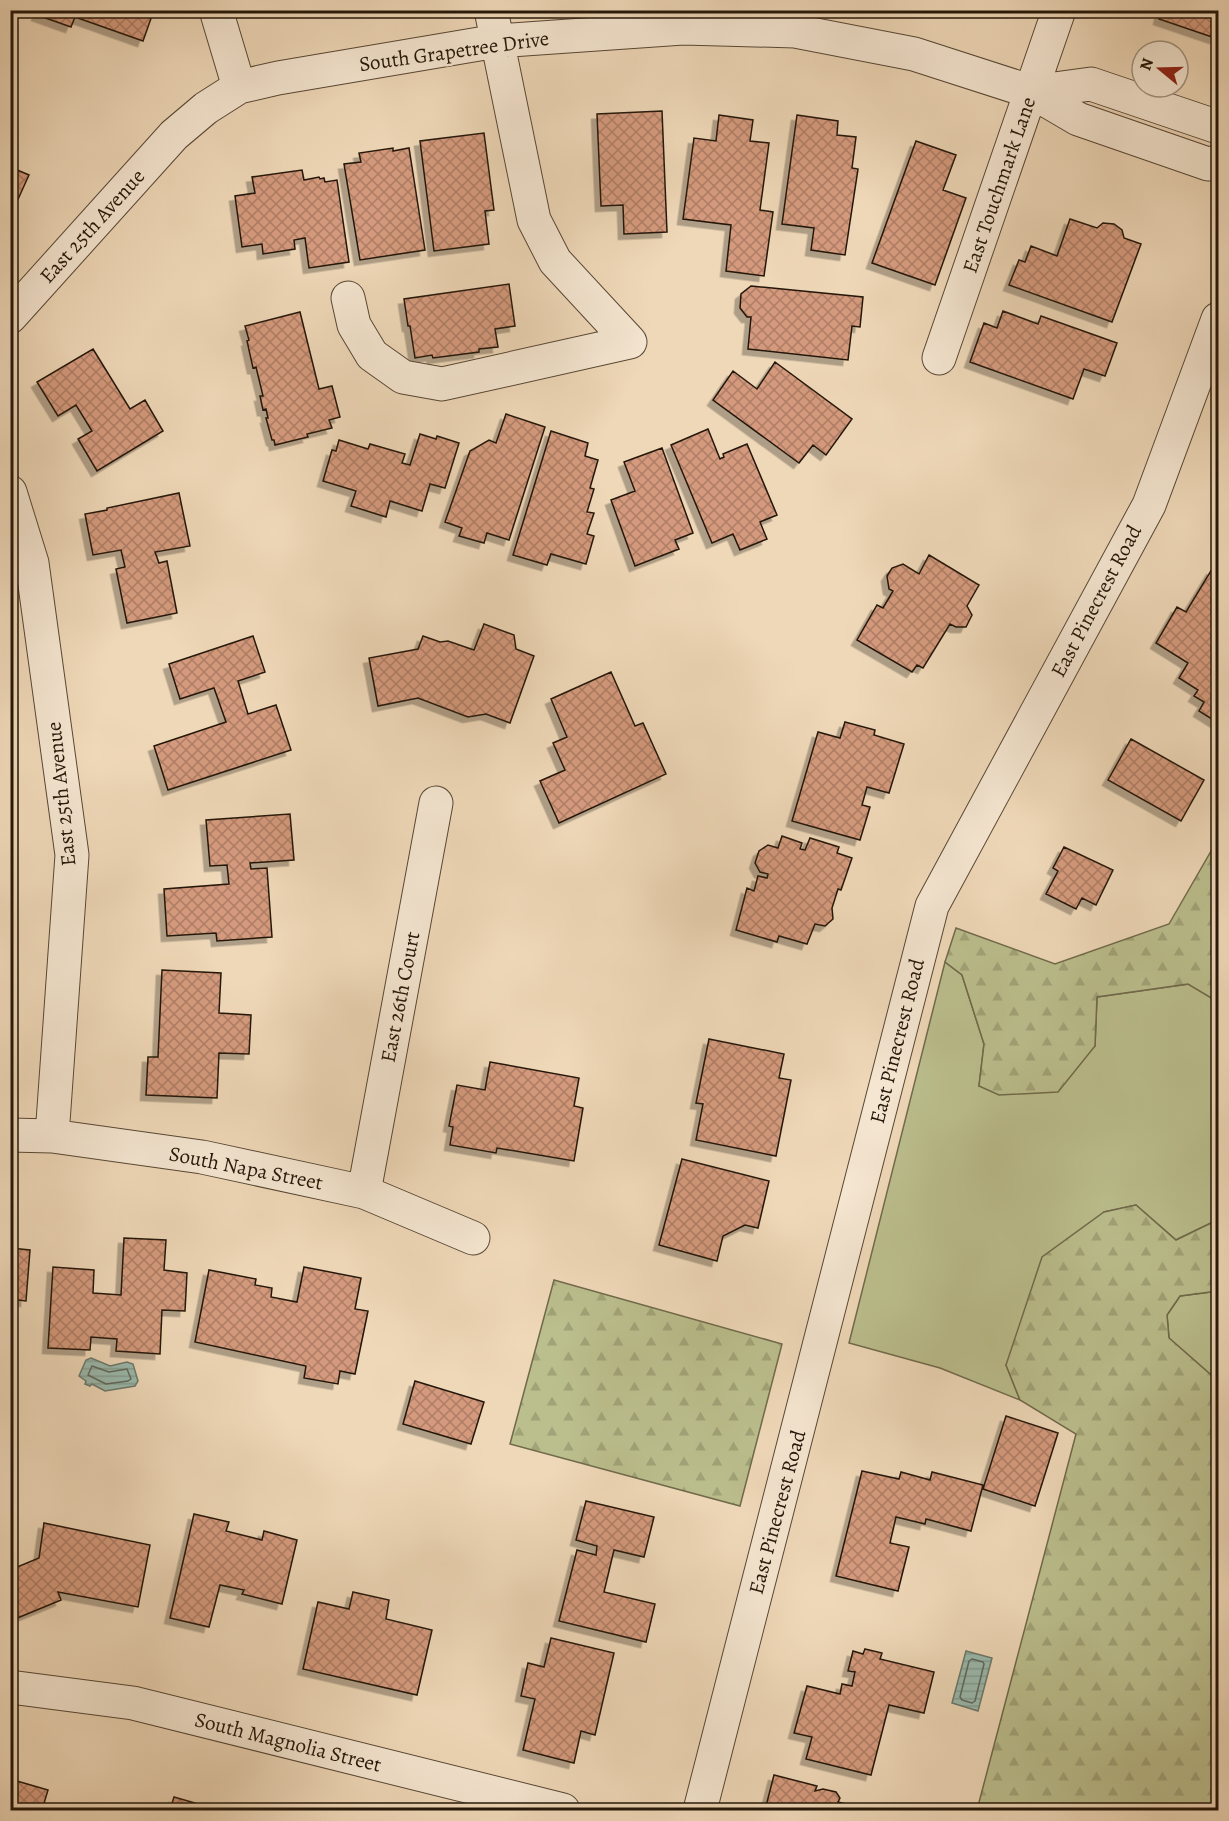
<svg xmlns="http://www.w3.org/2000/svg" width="1229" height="1821" viewBox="0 0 1229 1821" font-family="Alegreya,serif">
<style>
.green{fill:#bbbe8d;stroke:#706a4b;stroke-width:1.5}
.forest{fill:url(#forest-firs);stroke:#706a4b;stroke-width:1.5}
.water{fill:url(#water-rules);stroke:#6b796c;stroke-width:1.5}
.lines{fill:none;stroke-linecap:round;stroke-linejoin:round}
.shore{stroke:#5f685c;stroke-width:1.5}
.building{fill:url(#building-cross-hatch);stroke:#241709;stroke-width:1.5;filter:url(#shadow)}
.minor-casing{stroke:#574735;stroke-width:35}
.minor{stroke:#f5e6d1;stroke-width:33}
.labels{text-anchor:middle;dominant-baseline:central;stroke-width:5;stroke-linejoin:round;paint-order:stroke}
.street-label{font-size:21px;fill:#241709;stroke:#f5e6d1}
</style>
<defs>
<pattern id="forest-firs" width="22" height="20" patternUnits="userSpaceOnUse" patternTransform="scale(1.5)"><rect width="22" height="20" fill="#bbbe8d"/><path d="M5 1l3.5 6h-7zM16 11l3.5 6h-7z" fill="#a1a378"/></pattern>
<pattern id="water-rules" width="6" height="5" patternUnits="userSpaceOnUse" patternTransform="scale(1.5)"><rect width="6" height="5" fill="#9abaae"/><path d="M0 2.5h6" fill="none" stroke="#859f94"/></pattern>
<pattern id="building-cross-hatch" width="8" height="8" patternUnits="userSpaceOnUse" patternTransform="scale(1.5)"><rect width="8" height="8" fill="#d59a7d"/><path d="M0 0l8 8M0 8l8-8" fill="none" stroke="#ad7d65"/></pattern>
<filter id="shadow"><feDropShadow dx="-5.5" dy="5.5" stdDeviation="0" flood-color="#0004"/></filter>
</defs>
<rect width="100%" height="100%" fill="#efd8b8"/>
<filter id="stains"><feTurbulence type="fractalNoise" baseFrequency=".00333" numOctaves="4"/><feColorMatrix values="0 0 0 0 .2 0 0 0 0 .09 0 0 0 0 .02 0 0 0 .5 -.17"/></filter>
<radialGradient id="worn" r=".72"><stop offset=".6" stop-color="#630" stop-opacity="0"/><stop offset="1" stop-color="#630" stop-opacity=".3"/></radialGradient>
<path class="green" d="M945,962l17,13 22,69 -5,42 116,-40 2,-49 92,-13 29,18v219h-3l-39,19 -40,-35 -32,7 -98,153 14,35 -80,-32 -91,-25z
M1218,1291v90l-49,-43 -2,-23 13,-19z"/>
<path class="forest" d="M1218,839v163l-30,-18 -91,13 -2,49 -37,46 -59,3 -20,-9 5,-42 -22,-69 -17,-13 11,-34 99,36 114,-40z
M1136,1205l40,35 39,-19h3v70l-38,5 -13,19 2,23 49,43v34l-3,14 3,58v323h-241l99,-376 -56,-34 -14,-35 36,-108 62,-45z
M554,1280l228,64 -42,162 -230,-62z"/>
<path class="water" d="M91,1358l19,8 17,-4 6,2 5,17 -3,5 -30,5 -13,-7 -2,2 -5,-2 1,-3 -7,-5 7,-16z
M966,1651l26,7 -14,53 -26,-8z"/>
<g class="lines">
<path class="shore" d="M92,1366l17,6 18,-3 4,10 -3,2 -22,3 -18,-9z
M972,1659l11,3 1,2 -9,37 -3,2 -10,-3 -2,-3 9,-36z"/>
</g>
<path class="building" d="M39,10h115l-11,31 -68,-24 -4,10 -34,-12z
M1161,10h57v19l-3,9 -56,-19z
M662,111l5,121 -43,2 -1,-29 -22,1 -4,-92z
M719,115l34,5 -3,21 19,2 -9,67 13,2 -9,64 -38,-5 5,-46 -48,-6 11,-81 22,3z
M797,115l41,6 -1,14 19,2 -4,31 6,1 -13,86 -34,-5 3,-22 -32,-4z
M484,133l10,77 -9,1 4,33 -55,7 -14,-110z
M916,141l40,14 -13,35 23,8 -31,87 -63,-22z
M393,148v3l16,-3 16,102 -65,10 -16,-96 17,-2 -2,-9z
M10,167l19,8 -19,42z
M302,170l2,10 15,-3 1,2 4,-1 1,4 12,-2 12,82 -40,6 -4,-30 -11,2 1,9 -32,5 -1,-10 -20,3 -7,-51 20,-3 -3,-16z
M1070,219l27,9 6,-5 11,1 8,6 2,8 17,6 -29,78 -103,-37 10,-25 6,2 6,-16 26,10z
M509,284l6,42 -20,3 3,18 -19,2v3l-46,6 -1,-3 -17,3 -5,-32h-2l-4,-27z
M751,286l112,11 -3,30 -8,-1 -4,34 -100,-11 3,-32h-4l-7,-9 1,-14z
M1003,311l35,13 3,-8 76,27 -12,33 -21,-7 -11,30 -103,-37 14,-39 13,5z
M300,312l19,77 13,-3 8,31 -11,3 3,8 -25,6 1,3 -33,8 -1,-5h-2l-6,-22h2l-2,-9 -3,1 -3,-14h3l-7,-29 -3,1 -6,-27 2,-1 -4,-14z
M93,349l37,60 15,-9 18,31 -66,40 -19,-32 14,-8 -16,-26 -18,11 -21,-34z
M775,362l77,57 -26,36 -13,-10 -14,18 -86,-63 20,-29 24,18z
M506,414l39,13 -36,113 -22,-7 -3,10 -25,-7 3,-8 -17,-6 25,-71 19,-11 7,3z
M708,429l12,30 4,-2 -1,-3 24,-10 30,71 -17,7 7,17 -27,11 -7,-16 -21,9 -41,-98z
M551,431l37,12 -3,13 13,4 -8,28 4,1 -7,23 7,1 -7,21 7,2 -8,28 -35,-10 -4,11 -34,-10z
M420,434l16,5 1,-3 22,7 -14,45 -15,-4 -8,27 -32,-10 -4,16 -35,-11 5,-15 -33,-10 9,-31 4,1 3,-11 29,9 2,-5 35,10 -3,9 8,2z
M662,448l31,85 -18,7 4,9 -44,17 -24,-66 24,-9 -11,-29z
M179,493l11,53 -35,6 4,11 8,-2 10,52 -50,10 -11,-54 9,-2 -4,-17 -28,5 -8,-41 22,-4v-2z
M929,555l50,30 -12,21 5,9 -6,12h-10l-6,-3 -27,44 -6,-3 -5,7 -55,-32 20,-35 6,3 10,-17 -4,-2 -2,-13 5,-8 11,-4 16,10z
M1212,569l4,3 2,-3v154l-19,-12 5,-9 -10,-6 4,-6 -19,-12 9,-15 -32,-20 21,-36 9,5z
M484,624l30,11 2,14 18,7 -24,67 -24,-9 -18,3 -50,-19 -40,8 -9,-48 49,-9 5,-13 17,6 8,-1 26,9z
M253,636l12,36 -27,9 10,33 28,-9 15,45 -123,40 -14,-44 72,-24 -12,-34 -34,11 -11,-35z
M611,672l24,54 8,-3 23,51 -107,49 -19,-42 25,-11 -12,-27 14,-6 -16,-38z
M845,722l30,8 -1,5 30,9 -15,49 -22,-6 -5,18 8,2 -10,33 -68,-19 26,-89 22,6z
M1131,739l73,41 -23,41 -73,-41z
M290,814l4,46 -44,3 1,6 16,-1 5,69 -55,4 -1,-8 -49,3 -3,-47 65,-5 -2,-19 -17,1 -4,-46z
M782,836l20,7 -2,6 5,1 5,-12 29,9 -2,6 15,5 -11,32 -3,-1 -6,19 1,11 -8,7 -10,-2 -8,20 -28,-8 -2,6 -41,-12 11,-42 7,3 4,-15 9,2 1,-4 -8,-2 -5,-9 4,-12 9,-6 10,3z
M1064,847l49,23 -17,35 -14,-7 -6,11 -30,-15 12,-23 -5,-3z
M162,970l59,3 -2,40 32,2 -2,39 -30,-1 -2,45 -71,-3 2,-38h10z
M709,1039l75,15 -5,24 12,2 -15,76 -80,-16 7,-36 -7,-1z
M490,1062l89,16 -5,28 9,2 -9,53 -77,-13 -1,5 -46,-8 3,-18 -4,-1 8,-41 28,5z
M682,1159l87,22 -11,47 -13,-3 -22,11 -6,25 -58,-16z
M124,1238l42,2 -2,30 23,3 -2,38 -23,-1 -2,44 -44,-3 1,-12 -26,-2 -1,13 -42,-2 5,-81 41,3 -1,23 28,2z
M10,1248l20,2 -4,51 -16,-2z
M304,1267l57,11 -6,31 13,2 -13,63 -15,-3 -2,13 -34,-6 2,-12 -111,-24 14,-72 47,9 -1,6 17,3 -1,9 26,5z
M415,1381l69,21 -13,42 -68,-20z
M1006,1416l52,17 -23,73 -52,-17z
M862,1471l37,8 2,-7 29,8 2,-8 51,13 -12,46 -45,-12 -1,5 -29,-7 -6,26 19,4 -11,44 -62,-15z
M586,1501l68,16 -10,40 -30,-7 -10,42 51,12 -9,38 -87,-21 18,-71 19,5 1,-9 -21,-6z
M194,1514l35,8 -3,9 36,9 2,-9 33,9 -15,64 -40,-10 2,-4 -24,-5 -11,42 -39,-9z
M44,1523l106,22 -12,62 -80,-15 3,8 -46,19 -5,-10v-39l29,-12z
M353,1592l36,8 -3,19 46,11 -15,65 -114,-26 15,-67 31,7z
M551,1638l63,15 -19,82 -14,-4 -7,32 -51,-13 12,-51 -14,-3 7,-33 16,4z
M865,1649l17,4 -2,6 54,13 -10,41 -35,-8 -18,70 -65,-16 6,-22 -18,-4 13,-47 33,8 2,-10 10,2 3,-14 -7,-1 5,-20 10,3z
M774,1775l43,11 -2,5 8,-2 13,3 4,6 -2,4 25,6 -1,2h-97z
M10,1779l38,11 -6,20h-32z
M174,1797l42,12v1h-46z"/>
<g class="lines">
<defs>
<path id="minor" d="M216,10l23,77
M1032,92l59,-8 127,43
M348,298l6,27 18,30 31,22 39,7 188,-42 -75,-81 -21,-41 -43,-210
M10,317l164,-182 32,-27 33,-21 39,-9 219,-37 186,-13 112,3 119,23 118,38 46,27 130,45 10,-2
M939,358l120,-348
M10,492l22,71 40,292 -20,281
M10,1135l42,1 150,21 162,35 109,46
M364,1192l72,-389
M10,1687l123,16 430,107
M700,1810l232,-904 217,-401 69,-186"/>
</defs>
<use href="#minor" class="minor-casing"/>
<use href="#minor" class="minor"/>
</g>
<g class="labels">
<g class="street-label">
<text transform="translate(454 51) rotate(-8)">South Grapetree Drive</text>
<text transform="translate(999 185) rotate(-71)">East Touchmark Lane</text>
<text transform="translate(92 226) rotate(-48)">East 25th Avenue</text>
<text transform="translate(1096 601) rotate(-62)">East Pinecrest Road</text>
<text transform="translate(61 794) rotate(-96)">East 25th Avenue</text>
<text transform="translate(400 997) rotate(-79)">East 26th Court</text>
<text transform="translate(897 1041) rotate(-76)">East Pinecrest Road</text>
<text transform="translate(246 1168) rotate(11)">South Napa Street</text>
<text transform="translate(777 1512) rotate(-75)">East Pinecrest Road</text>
<text transform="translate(288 1742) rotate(14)">South Magnolia Street</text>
</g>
</g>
<rect width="1229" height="1821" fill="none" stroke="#efd8b8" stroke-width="36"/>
<rect x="12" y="12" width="1205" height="1797" fill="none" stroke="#241709" stroke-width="3"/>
<rect x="18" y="18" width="1193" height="1785" fill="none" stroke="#241709" stroke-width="1.5"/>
<g transform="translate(1160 69) rotate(289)"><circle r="28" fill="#f5e6d1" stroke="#a19381" stroke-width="1.5"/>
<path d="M0-4.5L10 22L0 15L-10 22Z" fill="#8f2418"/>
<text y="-9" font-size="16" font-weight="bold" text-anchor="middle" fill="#241709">N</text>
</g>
<rect width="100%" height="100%" filter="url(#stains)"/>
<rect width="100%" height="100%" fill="url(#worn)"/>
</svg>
